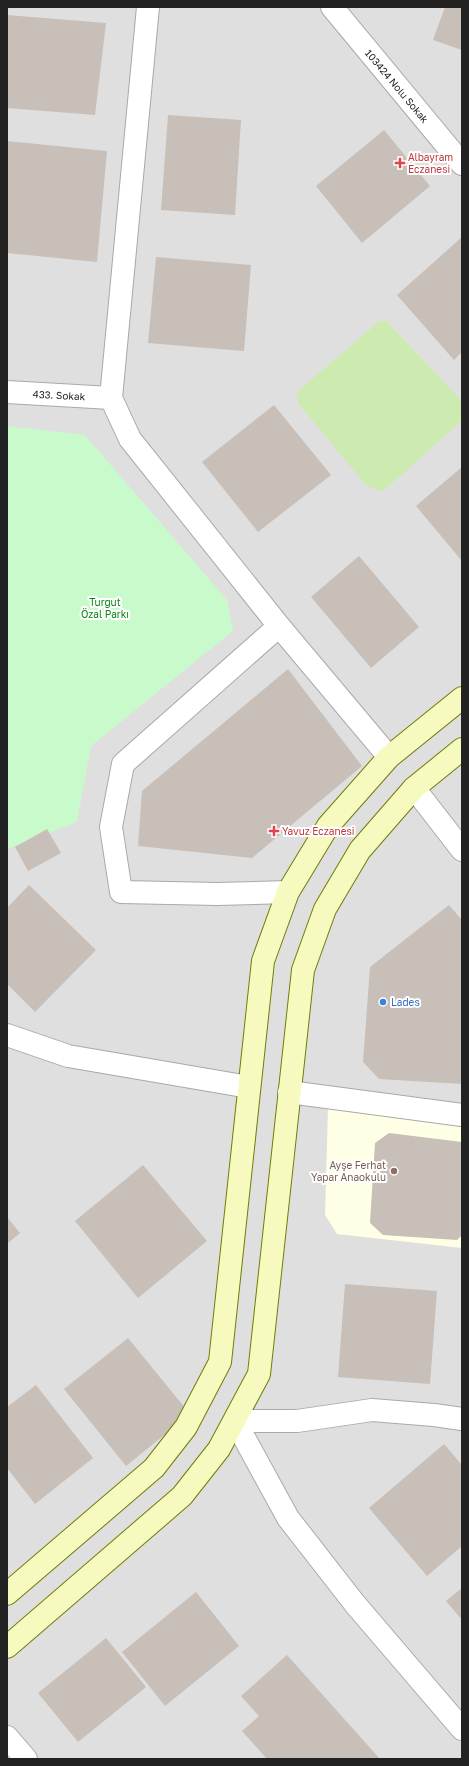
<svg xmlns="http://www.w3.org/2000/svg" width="469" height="1766" viewBox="0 0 469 1766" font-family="'Golos Text',sans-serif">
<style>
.residential{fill:#e0dfdf}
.education{fill:#ffffe5}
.grass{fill:#cdebb0}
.park{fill:#c8facc}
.building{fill:#c7bfb8}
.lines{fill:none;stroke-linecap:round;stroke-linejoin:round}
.street-casing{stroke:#a9a9a9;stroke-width:24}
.secondary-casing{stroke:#707d05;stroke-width:24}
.street{stroke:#fff;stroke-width:22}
.secondary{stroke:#f7fabf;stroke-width:22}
.health-dot{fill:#e0444e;stroke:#fff;stroke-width:1.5}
.shop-dot{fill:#3f7fe0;stroke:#fff;stroke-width:1.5}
.education-dot{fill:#8d6e63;stroke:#fff;stroke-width:1.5}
.labels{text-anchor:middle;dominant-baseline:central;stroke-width:4;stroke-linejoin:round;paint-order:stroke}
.street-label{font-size:10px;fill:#222;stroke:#fff}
.health-label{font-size:10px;fill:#be3a42;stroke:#fff;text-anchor:start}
.park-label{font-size:10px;fill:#0c8416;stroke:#fff}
.shop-label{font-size:10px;fill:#366cbe;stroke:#fff;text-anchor:start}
.education-label{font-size:10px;fill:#785e54;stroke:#fff;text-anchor:end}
</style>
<rect width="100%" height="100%" fill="#f2efe9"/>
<path class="residential" d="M7,7h455v394l-76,-81 -8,2 -81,71 84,99 81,-71v1338h-455z"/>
<path class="education" d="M328,1108l134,19v121l-125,-14 -12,-19z"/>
<path class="grass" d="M386,320l76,81v20l-80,71 -16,-7 -68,-82 -1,-11 81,-70z"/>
<path class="park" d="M7,426l78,9 142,165 6,31 -142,115 -14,76 -70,27z"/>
<path class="building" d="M445,7h17v43l-29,-10z
M7,15l99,8 -11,92 -88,-7z
M168,115l73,5 -6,95 -74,-5z
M384,130l46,56 -68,57 -46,-57z
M7,141l100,10 -10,111 -90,-9z
M462,237v115l-8,8 -57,-65z
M156,257l95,8 -7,86 -96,-8z
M274,405l57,70 -73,57 -56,-70z
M462,467v94l-46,-55z
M359,556l60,71 -48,41 -60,-71z
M288,669l74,97 -110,92 -114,-12 4,-55z
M47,829l14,24 -33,18 -13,-24z
M29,885l67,65 -61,62 -28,-28v-76z
M449,905l13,15v164l-83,-5 -16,-17 7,-95z
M389,1133l73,9v93l-5,5 -74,-5 -13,-12 5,-80z
M143,1165l64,76 -69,57 -63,-77z
M7,1217l13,16 -13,11z
M345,1284l92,7 -7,93 -92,-7z
M128,1338l62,76 -64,52 -62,-77z
M36,1385l57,73 -58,46 -28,-36v-61z
M444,1444l18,21v81l-35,30 -58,-68z
M462,1588v32l-16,-19z
M196,1592l43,54 -74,60 -43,-54z
M106,1638l40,49 -68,55 -40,-49z
M287,1655l93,104h-113l-25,-28 17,-15 -18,-20z"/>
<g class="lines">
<defs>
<path id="street" d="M148,7l-37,391 19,41 149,187 110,131
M332,7l130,157
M7,392l104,6
M279,626l-156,138 -12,63 10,65 96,2 71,-2
M414,788l48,62
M7,1035l61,21 181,31
M289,1092l173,23
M462,1419l-28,-4 -62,-5 -75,11h-62l53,97 67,86 107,125
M7,1737l19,22"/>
<path id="secondary" d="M7,1594l147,-126 32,-41 34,-65 43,-401 25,-69 40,-66 61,-69 73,-59
M7,1647l175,-151 37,-47 40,-75 44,-404 22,-61 35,-59 54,-62 48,-39"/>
</defs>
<use href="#street" class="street-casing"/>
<use href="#secondary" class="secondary-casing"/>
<use href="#street" class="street"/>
<use href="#secondary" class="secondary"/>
</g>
<g class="health-dot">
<path d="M398 157h4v4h4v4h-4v4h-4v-4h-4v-4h4z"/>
<path d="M272 825h4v4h4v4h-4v4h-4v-4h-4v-4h4z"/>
</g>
<circle class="shop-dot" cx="383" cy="1002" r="4"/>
<circle class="education-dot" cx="394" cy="1171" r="4"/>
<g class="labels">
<g class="street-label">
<text transform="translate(397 86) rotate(50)">103424 Nolu Sokak</text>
<text transform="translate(59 395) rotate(3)">433. Sokak</text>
</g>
<g class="health-label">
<text x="408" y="157">Albayram<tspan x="408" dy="12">Eczanesi</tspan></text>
<text x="282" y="831">Yavuz Eczanesi</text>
</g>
<g class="park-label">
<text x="105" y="602">Turgut<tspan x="105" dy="12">Özal Parkı</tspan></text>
</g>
<g class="shop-label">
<text x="391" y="1002">Lades</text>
</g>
<g class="education-label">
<text x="386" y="1165">Ayşe Ferhat<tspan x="386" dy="12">Yapar Anaokulu</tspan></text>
</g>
</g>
<rect width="469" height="1766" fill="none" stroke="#222222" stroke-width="16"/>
</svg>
